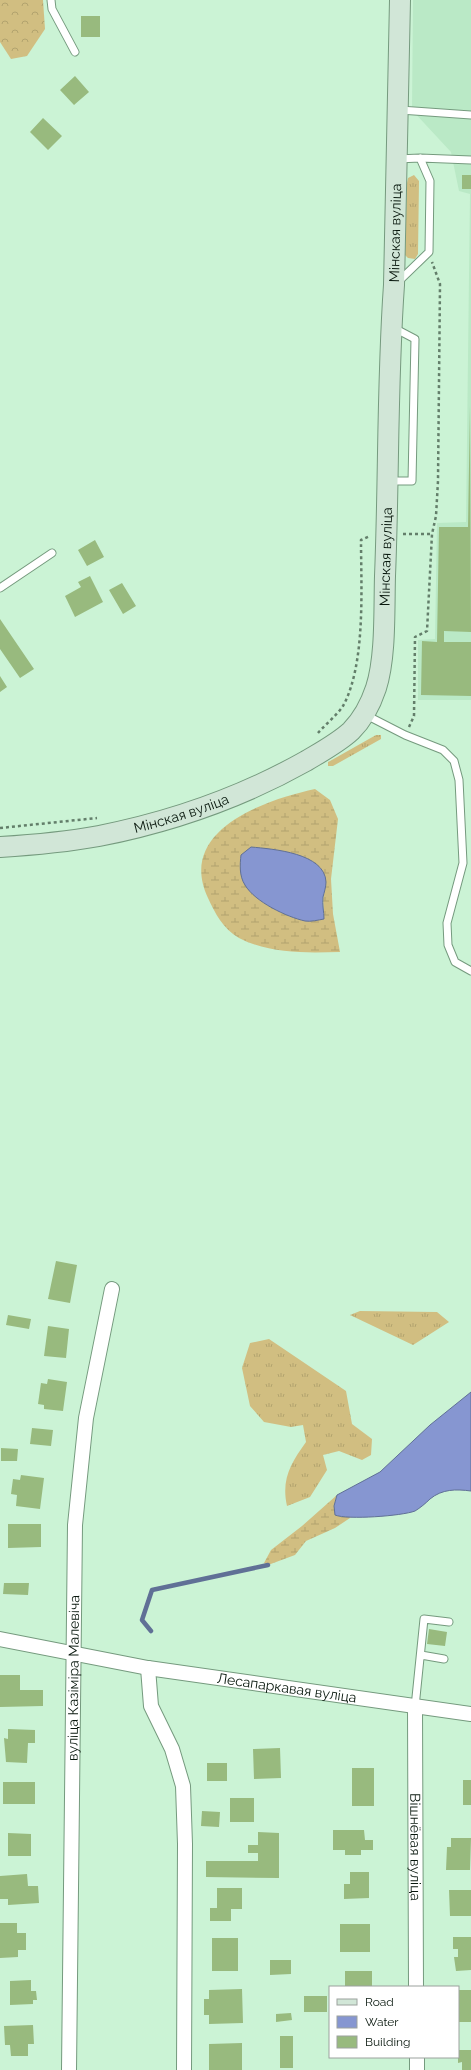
<svg xmlns="http://www.w3.org/2000/svg" width="471" height="2070" viewBox="0 0 471 2070" font-family="Raleway,sans-serif">
<style>
.built{fill:#bae9c6}
.grass{fill:url(#grass-tufts)}
.forest{fill:url(#forest-crowns)}
.wetland{fill:url(#wetland-marsh);fill-rule:evenodd}
.water{fill:#8696d1;stroke:#607096}
.lines{fill:none;stroke-linecap:round;stroke-linejoin:round}
.stream{stroke:#607096;stroke-width:4.5}
.building{fill:#98ba7e}
.service-casing{stroke:#759a7e;stroke-width:9}
.minor-casing{stroke:#759a7e;stroke-width:16}
.secondary-casing{stroke:#759a7e;stroke-width:22}
.path{stroke:#637e6a;stroke-width:2.5;stroke-dasharray:3 3;stroke-linecap:butt}
.service{stroke:#fff;stroke-width:7}
.minor{stroke:#fff;stroke-width:14}
.secondary{stroke:#d1e6d7;stroke-width:20}
.labels{text-anchor:middle;dominant-baseline:central;stroke-width:4;stroke-linejoin:round;paint-order:stroke}
.street-label{font-size:14px;fill:#08170d;stroke:#fff}
</style>
<defs>
<pattern id="grass-tufts" width="24" height="20" patternUnits="userSpaceOnUse"><rect width="24" height="20" fill="#d1be81"/><path d="M3 7l-1-3M5 7V3M7 7l1-3M15 17l-1-3M17 17v-4M19 17l1-3" fill="none" stroke="#b2a36e"/></pattern>
<pattern id="forest-crowns" width="20" height="18" patternUnits="userSpaceOnUse"><rect width="20" height="18" fill="#d1be81"/><path d="M2 6a3 3 0 1 1 6 0M12 15a3 3 0 1 1 6 0" fill="none" stroke="#b2a36e"/></pattern>
<pattern id="wetland-marsh" width="20" height="14" patternUnits="userSpaceOnUse"><rect width="20" height="14" fill="#d1be81"/><path d="M1 5h8M5 5V1M11 12h8M15 12V8" fill="none" stroke="#b2a36e"/></pattern>
</defs>
<rect width="100%" height="100%" fill="#cbf3d5"/>
<path class="built" d="M413,0h58v700h-53v-60l17,-1 2,-116 29,-1 4,-328 -11,-3 -8,-39 -39,-42z"/>
<path class="grass" d="M414,175l5,6 -1,73 -3,5 -7,-1 -3,-3 2,-72 1,-5z
M376,735h5v4l-48,27h-5v-4l2,-1z
M360,1311l77,1 12,10 -36,23 -63,-30z
M269,1339l77,52 6,33 20,15 -1,16 -9,5 -23,-9 -16,4 4,15 -17,27 -23,9c-6,-27 4,-43 19,-64l-3,-17 -12,2 -27,-5 -14,-16 -8,-38 8,-25z"/>
<path class="forest" d="M0,0h43l2,29 -18,27 -16,3 -11,-17z"/>
<path class="wetland" d="M315,789l15,11 8,19 -7,60 2,35 7,38c-34,1 -70,2 -101,-14 -16,-9 -24,-25 -31,-40 -32,-68 57,-98 107,-109zM326,882l-3,17 1,20c-29,3 -42,-5 -65,-20z
M337,1495l-3,11 7,11 12,-1 -18,12 -29,13 -11,14 -27,10 -4,-2 7,-13 31,-24z"/>
<path class="water" d="M251,847c22,2 74,6 75,35 0,5 -2,11 -3,15 -1,7 1,15 1,22 -6,1 -13,3 -19,2 -18,-4 -50,-19 -60,-36 -6,-9 -5,-21 -4,-30z
M471,1392v99c-15,-2 -29,-2 -41,8 -4,4 -10,9 -15,12 -13,5 -68,9 -80,4l-1,-9 3,-11 43,-23 50,-47z"/>
<g class="lines">
<path class="stream" d="M151,1631l-9,-11 10,-30 116,-25"/>
</g>
<path class="building" d="M81,16h19v21h-19z
M75,76l14,16 -15,13 -14,-15z
M43,118l19,18 -14,14 -18,-18z
M462,175h9v14h-9z
M470,406l1,226 -27,-1v11h27v54l-50,-1 1,-54 15,1 2,-115h29z
M95,540l9,17 -17,9 -9,-16z
M90,576l13,26 -28,15 -10,-21 16,-9 -3,-5z
M122,583l14,23 -13,8 -14,-24z
M0,619l34,50 -14,9 -20,-29z
M0,676l7,11 -7,5z
M56,1261l21,4 -7,38 -22,-4z
M8,1315l23,4 -2,10 -23,-4z
M48,1326l21,3 -3,29 -22,-2z
M48,1379l19,3 -4,29 -19,-2v-4l-6,-1 3,-21 6,1z
M32,1428l21,2 -2,16 -21,-2z
M1,1448l17,1 -1,12h-16z
M21,1475l23,3 -4,31 -24,-3 1,-11 -6,-1 2,-15 7,1z
M8,1524h33v23l-33,1z
M4,1583h25l-1,12 -25,-1z
M429,1629l18,3 -2,14 -18,-2z
M0,1675h20v15h23v16l-43,1z
M8,1729l27,1v13h-7l-1,20 -21,-1 -2,-24 4,1z
M280,1748l1,30 -27,1 -1,-30z
M207,1763h20v18h-20z
M352,1768h22v38h-22z
M463,1780h8v25h-8z
M3,1782h32v22h-32z
M230,1798h24v24h-24z
M202,1811l18,1 -1,15 -18,-1z
M333,1830h31l1,10h8v10h-12v5h-16v-5h-12z
M258,1832l21,1v45l-73,-1v-16h52v-8h-10v-8h10z
M8,1833l23,1v22h-23z
M451,1838h20l-1,32h-24l1,-23h4z
M350,1872h19v26l-25,1v-15h6z
M27,1874l1,12h10l1,17 -31,2v-6h-8v-23z
M217,1888h25v21h-11v12h-21v-13h7z
M449,1890h22v26h-21z
M0,1923h17v10h9v17h-8v7l-18,1z
M340,1924h30v28h-30z
M453,1937h18v33l-15,1 -2,-14h4v-8h-5z
M212,1938h26v33h-26z
M270,1960h21v14l-21,1z
M345,1971h27v16h-27z
M31,1980v11h5l1,9h-4v4l-23,1v-24z
M242,1989l1,34 -34,1v-9h-5v-16h5v-9z
M458,1990h13v32h-13z
M304,1996h23v16h-23z
M291,2013l1,7 -16,2v-8z
M33,2025l1,19h-6v12h-17l-1,-11h-5l-1,-19z
M280,2036h13v32h-13z
M242,2043v27h-33v-26z
M458,2050h13v20h-9v-8l-4,1z"/>
<g class="lines">
<defs>
<path id="service" d="M51,0l1,9 23,43
M400,110l71,5
M397,159l23,-1 51,2
M399,281l30,-29 1,-71 -10,-23
M389,481h23l3,-142 -21,-11
M0,588l52,-35
M364,714l41,21 38,15 11,11 5,19 4,83 -16,60 1,22 7,17 16,9
M421,1655l23,4
M415,1707l9,-88 25,3"/>
<g id="minor">
<path id="s1" d="M0,1639l148,29 323,46"/>
<path d="M148,1668l3,38 21,43 11,37 2,58 -1,226"/>
<path id="s2" d="M415,1707l1,280"/>
<path d="M417,2057v13"/>
<path id="s3" d="M69,2070l6,-545 11,-107 26,-129"/>
</g>
<g id="secondary">
<path id="s4" d="M0,847c33,-2 66,-5 99,-11 71,-14 143,-39 207,-75 15,-9 32,-18 45,-30 11,-11 20,-28 25,-43 10,-31 8,-78 9,-112 4,-97 2,-194 9,-291l6,-285"/>
</g>
</defs>
<use href="#service" class="service-casing"/>
<use href="#minor" class="minor-casing"/>
<use href="#secondary" class="secondary-casing"/>
<path class="path" d="M403,534h29
M409,727l5,-11 1,-79 12,-6 5,-97 4,-18 2,-35 2,-197 -8,-22
M318,733c8,-9 19,-18 25,-27 23,-42 18,-119 18,-166l9,-4
M0,828l97,-10"/>
<use href="#service" class="service"/>
<use href="#minor" class="minor"/>
<use href="#secondary" class="secondary"/>
</g>
<g class="labels">
<g class="street-label">
<text stroke="none"><textPath href="#s4" startOffset="881">Мінская вуліца</textPath></text>
<text stroke="none"><textPath href="#s4" startOffset="557">Мінская вуліца</textPath></text>
<text stroke="none"><textPath href="#s4" startOffset="185">Мінская вуліца</textPath></text>
<text stroke="none"><textPath href="#s3" startOffset="392">вуліца Казіміра Малевіча</textPath></text>
<text stroke="none"><textPath href="#s1" startOffset="291">Лесапаркавая вуліца</textPath></text>
<text stroke="none"><textPath href="#s2" startOffset="140">Вішнёвая вуліца</textPath></text>
</g>
</g>
<rect x="329" y="1986" width="130" height="72" fill="#ffffff" stroke="#9ca29e"/>
<rect x="337" y="1999" width="20" height="6" fill="#d1e6d7" stroke="#9ca29e"/>
<text x="365" y="2006" font-size="12" fill="#08170d">Road</text>
<rect x="337" y="2016" width="20" height="12" fill="#8696d1" stroke="#9ca29e"/>
<text x="365" y="2026" font-size="12" fill="#08170d">Water</text>
<rect x="337" y="2036" width="20" height="12" fill="#98ba7e" stroke="#9ca29e"/>
<text x="365" y="2046" font-size="12" fill="#08170d">Building</text>
</svg>
